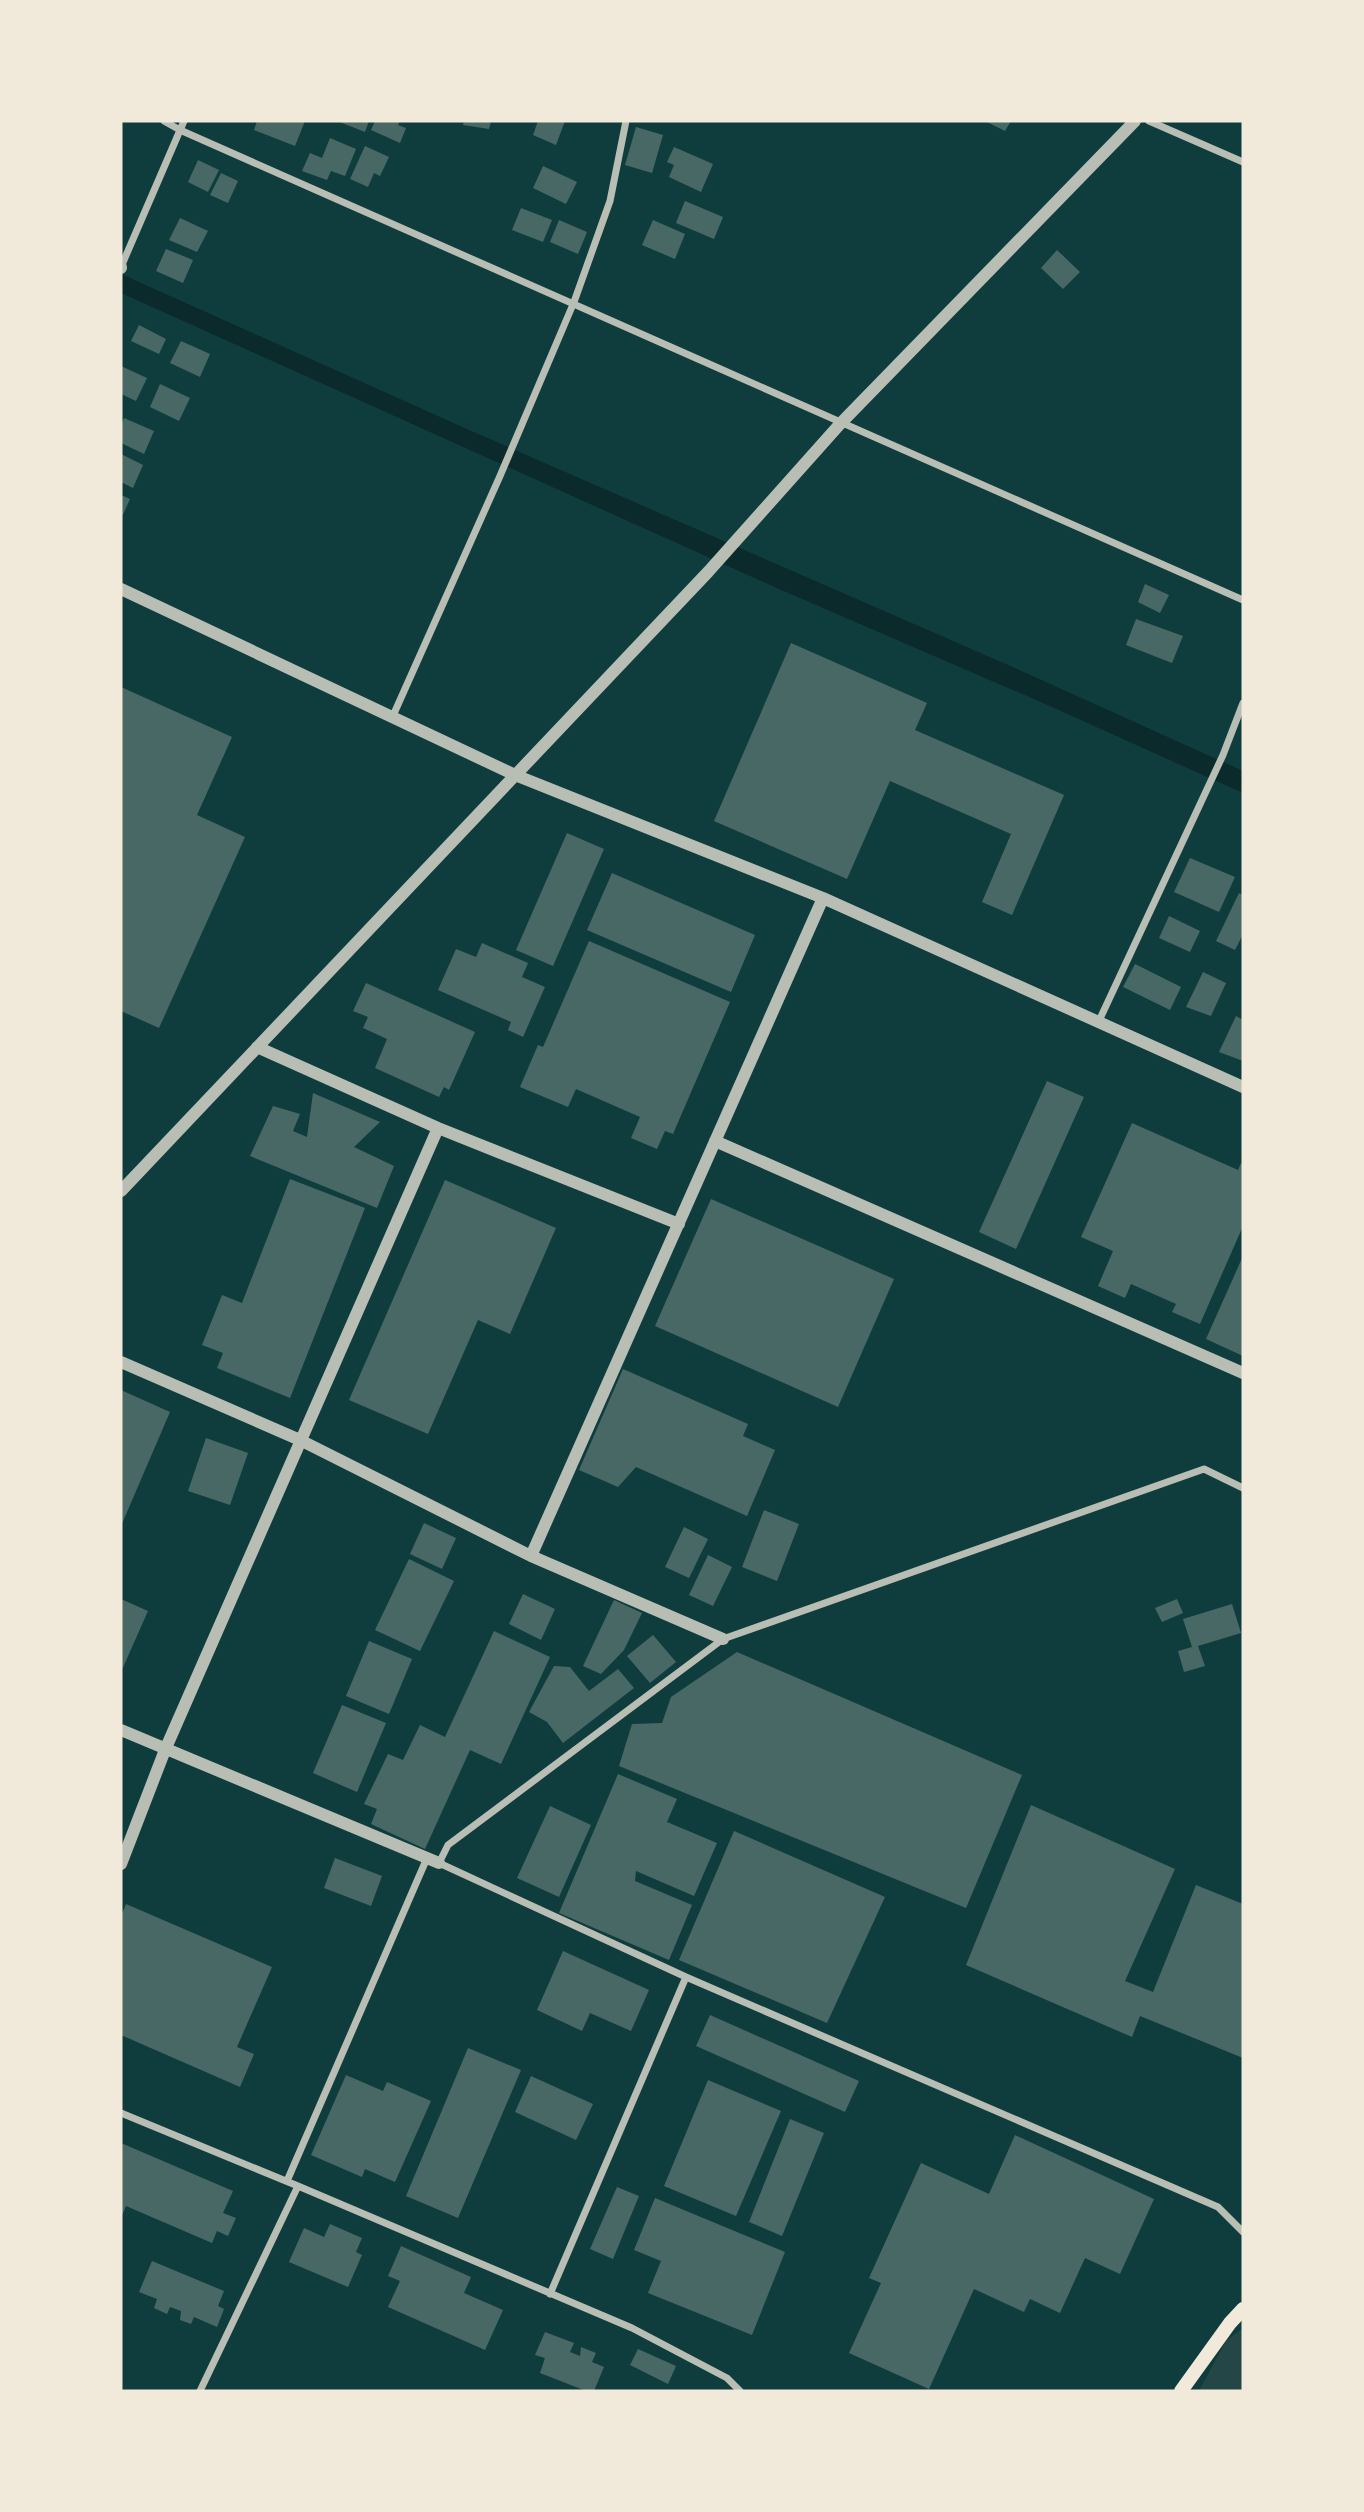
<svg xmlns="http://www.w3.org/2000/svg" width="1364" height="2512" viewBox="0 0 1364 2512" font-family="'Open Sans',sans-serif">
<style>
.green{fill:#244646}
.water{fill:#0a2a2b}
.building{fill:#486865}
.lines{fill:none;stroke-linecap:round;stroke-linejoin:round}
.minor{stroke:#b8beb3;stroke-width:7}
.tertiary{stroke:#b8beb3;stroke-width:12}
.secondary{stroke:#f1e9da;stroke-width:14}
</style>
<rect width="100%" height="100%" fill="#0f3d3e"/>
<path class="green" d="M1243,2328v63h-44l27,-50z"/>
<path class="water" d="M121,274l348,156 546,238 228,103v22l-200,-90 -264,-114 -658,-296z"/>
<path class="building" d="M257,121h48l-10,25 -41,-16z
M337,121h32l-4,11z
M375,121h25l-2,4 8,3 -6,15 -29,-13z
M464,121h27l-2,8 -26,-4z
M538,121h27l-9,24 -23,-10z
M985,121h26l-6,10z
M636,127l27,8 -11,38 -27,-8z
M330,138l26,11 -11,27 -14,-5 -4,9 -25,-9 8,-18 12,5z
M365,146l24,11 -9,19 -6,-3 -6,14 -18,-8z
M674,147l39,17 -12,28 -32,-15 5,-12 -7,-3z
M198,160l21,10 -11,22 -20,-10z
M543,166l34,16 -11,22 -33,-16z
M221,173l17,8 -10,22 -18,-8z
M685,201l38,16 -9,22 -38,-16z
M521,208l31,12 -9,22 -31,-12z
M180,218l28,13 -11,21 -28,-12z
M559,220l28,12 -9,22 -28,-12z
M653,220l32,14 -10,25 -33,-14z
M166,249l27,11 -10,23 -27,-12z
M1057,250l23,22 -17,17 -22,-21z
M139,325l27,14 -7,15 -28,-13z
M181,341l29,13 -10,23 -30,-14z
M121,366l26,12 -11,23 -15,-7z
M160,384l30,14 -11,23 -29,-14z
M124,418l30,13 -10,23 -23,-11v-18z
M121,454l22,11 -10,23 -12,-6z
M121,495l9,4 -9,20z
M1145,584l24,11 -9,18 -22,-11z
M1136,619l47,17 -11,27 -46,-18z
M791,643l136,60 -12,27 149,65 -52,120 -30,-13 29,-68 -121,-53 -43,98 -133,-58z
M121,687l111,50 -35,78 48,22 -86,191 -38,-17z
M567,833l37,16 -51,117 -37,-16z
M1190,858l45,19 -16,35 -45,-20z
M612,873l143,62 -24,57 -144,-62z
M1239,893l4,2v39l-8,16 -19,-9z
M1169,916l31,15 -10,21 -31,-14z
M589,941l141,61 -57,132 -8,-3 -8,18 -26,-11 9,-21 -64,-28 -8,18 -48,-20 18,-42 5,2z
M482,943l46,20 -6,14 23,10 -22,50 -15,-7 3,-8 -73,-32 18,-41 20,8z
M1135,964l46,23 -11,23 -47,-23z
M1203,972l23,11 -15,33 -25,-9z
M366,983l109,49 -26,58 -5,-3 -5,10 -64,-29 12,-29 -24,-11 5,-11 -15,-6z
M1236,1016l7,4v41l-24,-9z
M1047,1081l37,16 -68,152 -37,-17z
M313,1093l67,29 -26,25 40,19 -17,42 -127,-52 23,-50 27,8 -7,17 14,6z
M1132,1123l106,47 3,-7 2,1v62l-43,98 -28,-12 4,-8 -45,-20 -6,14 -27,-12 15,-35 -32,-14z
M290,1179l75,29 -75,190 -73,-30 6,-15 -21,-8 20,-50 20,8z
M445,1180l111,48 -46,106 -32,-14 -50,114 -79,-34z
M711,1199l183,80 -56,128 -183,-81z
M1243,1256v100l-37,-17z
M623,1369l125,55 -5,12 32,14 -28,66 -111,-49 -18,20 -39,-17z
M121,1390l49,22 -49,114z
M206,1438l42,15 -18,52 -42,-14z
M764,1510l35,14 -22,57 -35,-14z
M424,1523l32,15 -14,31 -32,-15z
M684,1527l24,12 -19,39 -24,-11z
M708,1555l24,12 -19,39 -24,-11z
M409,1559l45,22 -34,70 -45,-21z
M523,1594l32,15 -14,31 -32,-16z
M121,1599l27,12 -27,61z
M1177,1599l6,14 -21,9 -7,-14z
M614,1600l28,13 -18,37 -23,24 -18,-8z
M1232,1604l9,29 -43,13 7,20 -21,6 -6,-21 14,-4 -9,-28z
M494,1631l56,26 -49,107 -31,-14 -45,99 -54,-25 6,-15 -13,-5 24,-50 15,6 17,-35 25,12z
M653,1635l23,27 -26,21 -23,-27z
M369,1641l43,18 -23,55 -43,-18z
M737,1652l285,123 -56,133 -347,-142 13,-42 30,-1 9,-26z
M554,1666l16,1 19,24 29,-22 16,19 -71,55 -16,-21 -18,-10z
M342,1705l44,18 -29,69 -44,-19z
M618,1774l59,25 -10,23 50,21 -23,53 -58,-25 -1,10 57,24 -23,55 -110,-47z
M1031,1805l144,64 -50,112 28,11 43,-107 47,19v154l-103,-42 -8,21 -166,-72z
M550,1806l41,19 -32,72 -42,-19z
M734,1831l151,66 -58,126 -148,-63z
M335,1858l47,18 -11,30 -47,-18z
M126,1904l146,63 -35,80 17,7 -14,33 -119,-52v-119z
M563,1951l86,39 -18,41 -41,-18 -8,18 -45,-21z
M710,2015l149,66 -14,31 -149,-66z
M468,2048l53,22 -63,148 -52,-22z
M346,2075l37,16 4,-9 44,19 -36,81 -30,-13 -3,8 -51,-22z
M531,2076l62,28 -17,36 -61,-28z
M708,2080l73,31 -45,105 -72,-30z
M790,2119l34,14 -42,103 -33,-14z
M1015,2135l139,64 -34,75 -35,-16 -25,55 -30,-14 -6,13 -50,-23 -45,100 -80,-36 32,-70 -12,-5 52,-115 68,31z
M121,2143l112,48 -10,22 13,5 -8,18 -11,-5 -5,12 -86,-37 -5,12z
M617,2187l22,9 -26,63 -23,-10z
M655,2198l130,54 -33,83 -104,-42 13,-32 -27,-11z
M330,2224l32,14 -6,14 6,3 -14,32 -59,-25 15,-34 20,9z
M401,2246l70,31 -7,16 39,17 -18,40 -97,-43 12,-26 -12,-5z
M152,2261l72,30 -6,15 6,3 -7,18 -23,-10 -3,7 -11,-4 1,-9 -11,-4 -3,7 -13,-6 3,-9 -18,-7z
M545,2332l29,11 -4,9 10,4 1,-9 15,6 -4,9 12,5 -10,24h-8l-46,-18 5,-15 -10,-3z
M638,2349l38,17 -8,18 -38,-19z"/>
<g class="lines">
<path class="minor" d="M164,121l16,9c355,155 708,315 1063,470
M1149,121l94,41
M121,267l63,-146
M392,718l108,-242 74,-174 36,-101 16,-80
M1098,1023l125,-268 20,-52
M1243,1488l-39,-19 -481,170 -275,206 -9,18 247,114 532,230 25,25
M121,2113l177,73 334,142 95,50 13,13
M287,2181l140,-323
M550,2294l136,-317
M200,2391l98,-205"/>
<path class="tertiary" d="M121,268v-1
M121,589l394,186 308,123 420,189
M257,1047l181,81 241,96
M715,1141l528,232
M121,1191l587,-619 132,-148 295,-303
M121,1362l179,78 231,116 192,83
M531,1556l292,-658
M121,1730l318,133
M121,1864l44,-114 273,-622"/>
<path class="secondary" d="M1181,2391l49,-68 13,-14"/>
</g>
<rect width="1364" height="2512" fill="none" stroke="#f1e9da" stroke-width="245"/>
</svg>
